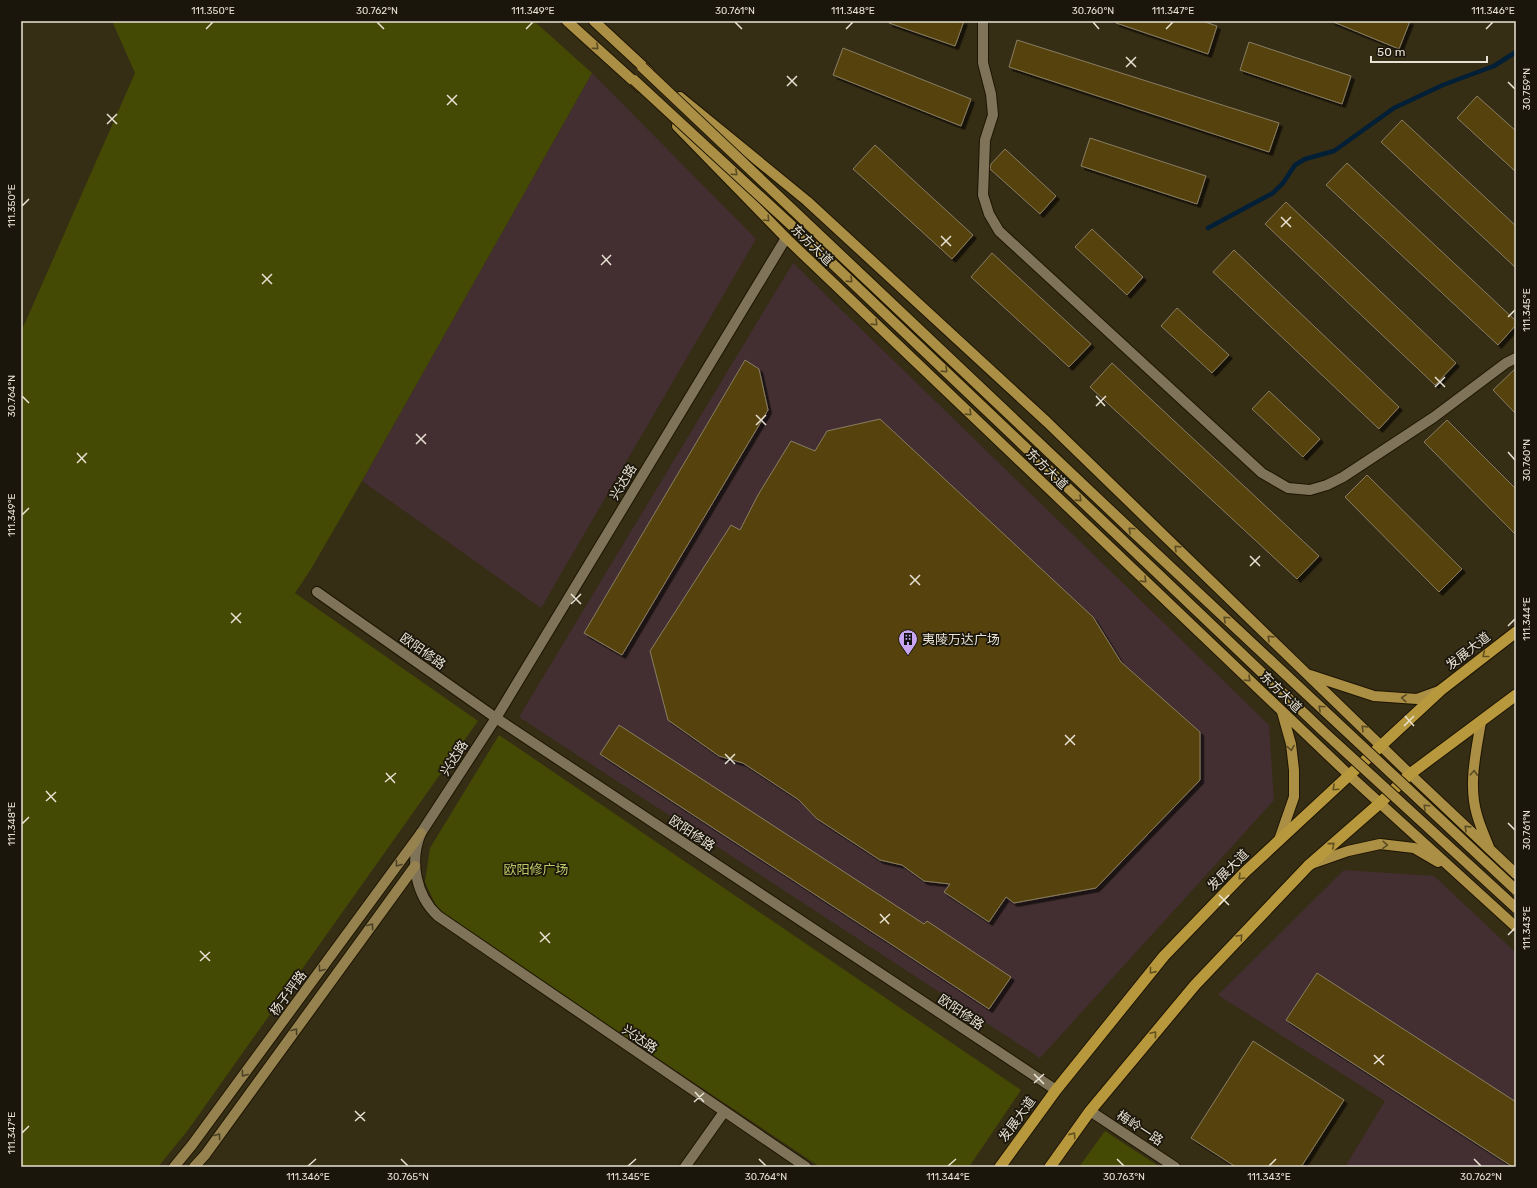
<svg xmlns="http://www.w3.org/2000/svg" width="1537" height="1188" viewBox="0 0 1537 1188" font-family="Rubik,'Noto Sans SC',sans-serif">
<style>
.commercial{fill:#432f31}
.green{fill:#444904}
.lines{fill:none;stroke-linecap:round;stroke-linejoin:round}
.stream{stroke:#011f36;stroke-width:4.5}
.building{fill:#574307;stroke:#887d63;filter:url(#shadow)}
.minor-casing{stroke:#1e1500;stroke-width:12}
.tertiary-casing{stroke:#1e1500;stroke-width:12}
.secondary-casing{stroke:#1e1500;stroke-width:12}
.primary-casing{stroke:#1e1500;stroke-width:12}
.trunk-casing{stroke:#1e1500;stroke-width:13}
.minor{stroke:#7f745a;stroke-width:10}
.tertiary{stroke:#7f745a;stroke-width:10}
.secondary{stroke:#95824f;stroke-width:10}
.primary{stroke:#aa8f44;stroke-width:10}
.trunk{stroke:#b8983c;stroke-width:11}
.primary-bridge-casing{stroke:#1e1500;stroke-width:12;stroke-linecap:butt}
.primary-bridge{stroke:#aa8f44;stroke-width:10}
.oneway{stroke:#5b4c25}
.oneway2{stroke:#615021}
.oneway3{stroke:#4b4126}
.ticks{fill:none;stroke:#e8e2d4;stroke-width:1.5}
.labels{text-anchor:middle;dominant-baseline:central;stroke-width:3.5;stroke-linejoin:round;paint-order:stroke}
.street-label{font-size:13px;fill:#e8e2d4;stroke:#1a160b}
.poi-label{font-size:13px;fill:#e8e2d4;stroke:#1a160b;text-anchor:start}
.park-label{font-size:13px;fill:#beca66;stroke:#1a160b}
.neatline{fill:none;stroke:#e8e2d4;stroke-width:1.5}
.ticks-label{font-size:10px;text-anchor:middle;fill:#e8e2d4}
</style>
<defs>
<filter id="shadow"><feDropShadow dx="3.5" dy="3.5" stdDeviation="0" flood-color="#0009"/></filter>
</defs>
<rect width="100%" height="100%" fill="#362d15"/>
<path class="commercial" d="M592,73l164,166 -215,369 -179,-127z
M793,263l476,462 5,75 -234,258 -521,-341z
M1344,870l90,6 82,77v214h-171l40,-66 -167,-106z"/>
<path class="green" d="M112,21h422l58,52 -230,408 -51,88 -16,24 183,128 -290,409 -30,37h-137v-835l114,-259z
M499,735l522,355 -52,77h-149l-381,-255 -14,-30 5,-34z
M1105,1131l55,36h-81z"/>
<g class="lines">
<path class="stream" d="M1208,228l65,-35 10,-10 12,-18 10,-6 29,-8 60,-43 49,-23 51,-19 22,-14"/>
</g>
<path class="building" d="M889,21h75l-9,25 -66,-23z
M1117,21h85l15,5 -9,28 -92,-31z
M1331,21h79l-11,28z
M1017,40l262,83 -10,29 -260,-85z
M1249,42l102,34 -9,28 -102,-34z
M843,48l128,51 -10,27 -128,-51z
M1477,96l39,35v41l-59,-54z
M1402,120l114,106v42l-135,-126z
M1090,138l116,38 -9,28 -116,-38z
M875,145l98,90 -21,24 -99,-90z
M1005,149l51,47 -16,18 -50,-45 1,-5z
M1347,163l169,158v4l-18,20 -172,-160z
M1286,202l170,161 -21,22 -170,-161z
M1092,229l51,48 -16,18 -52,-48z
M1234,250l165,157 -20,22 -166,-157z
M992,253l99,91 -22,23 -98,-90z
M1177,308l52,47 -17,18 -51,-47z
M745,360l14,9 9,41 -146,245 -38,-22z
M1112,363l207,193 -22,23 -207,-192z
M1516,368v46l-23,-24z
M1269,391l51,48 -17,18 -51,-48z
M880,419l213,198 28,45 79,70v48l-104,108 -82,15 -8,-6 -17,25 -45,-30 6,-8 -26,-3 -22,-16 -22,-5 -64,-42 -17,-18 -56,-37 -24,-7 -51,-36 -18,-69 81,-126 9,5 18,-35 33,-54 24,10 12,-20z
M1447,420l69,69v46l-92,-93z
M1367,475l95,94 -23,23 -94,-95z
M619,725l305,199 3,-3 84,56 -22,32 -92,-61 -297,-194z
M1317,973l199,129v65h-3l-227,-147z
M1253,1041l91,59 -43,67h-65l-45,-29z"/>
<g class="lines">
<defs>
<path id="minor" d="M983,21v42l8,31 2,21 -8,25 -2,55 6,19 10,17 263,242 26,15 22,2 17,-5 16,-8 91,-60 72,-54 10,-5
M317,592l179,126 560,372
M1090,1111l85,56
M685,1167l39,-55"/>
<path id="tertiary" d="M786,238l-290,480 -75,115c-12,28 -5,63 17,83l368,251"/>
<path id="secondary" d="M174,1167l18,-22 229,-312
M194,1167l11,-12 210,-289"/>
<path id="primary" d="M567,21l73,66
M594,21l55,51
M680,97l127,104 240,221 363,352 106,100
M677,126l109,112 563,537 167,152
M1310,675l64,21 43,3 22,-8
M1481,722c-5,30 -13,63 -4,93 3,11 8,22 12,32
M1279,840l15,-43v-27l-3,-26 -9,-32
M1311,864l37,-13 32,-7 34,4 24,14"/>
<path id="trunk" d="M1000,1167l56,-77 108,-134 81,-84 196,-182 75,-58
M1050,1167l40,-56 105,-126 113,-119 72,-63 30,-29 106,-79"/>
</defs>
<use href="#minor" class="minor-casing"/>
<use href="#tertiary" class="tertiary-casing"/>
<use href="#secondary" class="secondary-casing"/>
<use href="#primary" class="primary-casing"/>
<use href="#trunk" class="trunk-casing"/>
<use href="#minor" class="minor"/>
<use href="#tertiary" class="tertiary"/>
<use href="#secondary" class="secondary"/>
<use href="#primary" class="primary"/>
<use href="#trunk" class="trunk"/>
<defs>
<path id="primary-bridge" d="M642,67l488,462 386,361
M634,80l181,167 509,485 192,176"/>
</defs>
<use href="#primary-bridge" class="primary-bridge-casing"/>
<use href="#primary-bridge" class="primary-bridge"/>
</g>
<defs><path id="oneway-chevron" d="M-2-3.5L2.5 0L-2 3.5" fill="none" stroke-width="1.6" stroke-linecap="round" stroke-linejoin="round"/></defs>
<g class="oneway">
<use href="#oneway-chevron" transform="translate(596 47) rotate(42)"/>
<use href="#oneway-chevron" transform="translate(735 173) rotate(42)"/>
<use href="#oneway-chevron" transform="translate(767 219) rotate(46)"/>
<use href="#oneway-chevron" transform="translate(850 280) rotate(44)"/>
<use href="#oneway-chevron" transform="translate(875 323) rotate(44)"/>
<use href="#oneway-chevron" transform="translate(945 370) rotate(44)"/>
<use href="#oneway-chevron" transform="translate(969 413) rotate(44)"/>
<use href="#oneway-chevron" transform="translate(1079 499) rotate(44)"/>
<use href="#oneway-chevron" transform="translate(1131 530) rotate(-137)"/>
<use href="#oneway-chevron" transform="translate(1177 548) rotate(-136)"/>
<use href="#oneway-chevron" transform="translate(1144 580) rotate(44)"/>
<use href="#oneway-chevron" transform="translate(1226 619) rotate(-137)"/>
<use href="#oneway-chevron" transform="translate(1270 638) rotate(-136)"/>
<use href="#oneway-chevron" transform="translate(1248 679) rotate(44)"/>
<use href="#oneway-chevron" transform="translate(1404 698) rotate(-175)"/>
<use href="#oneway-chevron" transform="translate(1321 708) rotate(-137)"/>
<use href="#oneway-chevron" transform="translate(1364 728) rotate(-136)"/>
<use href="#oneway-chevron" transform="translate(1291 748) rotate(81)"/>
<use href="#oneway-chevron" transform="translate(1474 773) rotate(-87)"/>
<use href="#oneway-chevron" transform="translate(1426 807) rotate(-137)"/>
<use href="#oneway-chevron" transform="translate(1467 828) rotate(-136)"/>
<use href="#oneway-chevron" transform="translate(1385 845) rotate(4)"/>
</g>
<g class="oneway2">
<use href="#oneway-chevron" transform="translate(1485 655) rotate(142)"/>
<use href="#oneway-chevron" transform="translate(1335 788) rotate(137)"/>
<use href="#oneway-chevron" transform="translate(1332 845) rotate(-41)"/>
<use href="#oneway-chevron" transform="translate(1241 877) rotate(134)"/>
<use href="#oneway-chevron" transform="translate(1240 937) rotate(-47)"/>
<use href="#oneway-chevron" transform="translate(1152 971) rotate(129)"/>
<use href="#oneway-chevron" transform="translate(1154 1034) rotate(-50)"/>
<use href="#oneway-chevron" transform="translate(1073 1135) rotate(-55)"/>
</g>
<g class="oneway3">
<use href="#oneway-chevron" transform="translate(398 864) rotate(126)"/>
<use href="#oneway-chevron" transform="translate(371 926) rotate(-54)"/>
<use href="#oneway-chevron" transform="translate(321 969) rotate(126)"/>
<use href="#oneway-chevron" transform="translate(295 1031) rotate(-54)"/>
<use href="#oneway-chevron" transform="translate(244 1074) rotate(126)"/>
<use href="#oneway-chevron" transform="translate(218 1136) rotate(-54)"/>
</g>
<path class="ticks" d="M377,22l7,7M735,22l7,7M1093,22l6,7M206,29l7,-7M526,29l7,-7M846,29l7,-7M1166,29l7,-7M1486,29l7,-7M1126,57l10,10M1126,67l10,-10M787,76l10,10M1508,82l7,7M787,86l10,-10M447,95l10,10M447,105l10,-10M107,114l10,10M107,124l10,-10M22,206l7,-7M1281,217l10,10M1281,227l10,-10M941,236l10,10M941,246l10,-10M602,255l9,10M601,265l10,-10M262,274l10,10M262,284l10,-10M1508,317l7,-7M1435,377l10,10M1435,387l10,-10M22,396l7,7M1096,396l9,10M1096,406l10,-10M756,415l10,10M756,425l10,-10M416,434l10,10M416,444l10,-10M1508,452l7,8M77,453l9,10M77,463l10,-10M22,515l7,-7M1250,556l10,10M1250,566l10,-10M910,575l10,10M910,585l10,-10M571,594l10,10M571,604l10,-10M231,613l10,10M231,623l10,-10M1508,626l7,-7M1405,716l9,10M1404,726l10,-10M1065,735l10,10M1065,745l10,-10M725,754l10,10M725,764l10,-10M386,773l9,10M385,782l11,-9M46,791l10,11M46,801l10,-9M1508,823l7,7M22,824l7,-7M1219,895l10,10M1219,905l10,-10M880,914l9,10M880,923l10,-9M540,932l10,11M1508,935l7,-7M540,942l10,-9M200,951l10,10M200,961l10,-9M1374,1055l10,10M1374,1064l10,-9M1034,1074l10,10M1034,1083l10,-9M695,1092l9,10M694,1102l10,-9M355,1111l10,10M355,1121l10,-9M22,1133l7,-7M401,1159l7,7M759,1159l7,7M1117,1159l7,7M1474,1159l7,7M308,1166l8,-7M628,1166l8,-7M948,1166l8,-7M1269,1166l7,-7"/>
<defs>
<symbol id="building-pin" viewBox="-11 -11 22 30"><path d="M0 17L-7.5 6A9.5 9.5 0 1 1 7.5 6Z" fill="#c7a6ef" stroke="#1a160b"/><path d="M-4-6H4V6H1V3H-1V6H-4ZM-2.5-4.3h1.7v1.8h-1.7ZM.8-4.3h1.7v1.8H.8ZM-2.5-1h1.7V.8h-1.7ZM.8-1h1.7V.8H.8Z" fill="#111"/></symbol>
</defs>
<g fill-rule="evenodd">
<use href="#building-pin" x="897" y="628" width="22" height="30"/>
</g>
<g class="labels">
<g class="street-label">
<text transform="translate(812 245) rotate(44)">东方大道</text>
<text transform="translate(1047 469) rotate(44)">东方大道</text>
<text transform="translate(623 482) rotate(-59)">兴达路</text>
<text transform="translate(423 651) rotate(35)">欧阳修路</text>
<text transform="translate(1468 651) rotate(-38)">发展大道</text>
<text transform="translate(1281 692) rotate(44)">东方大道</text>
<text transform="translate(454 758) rotate(-57)">兴达路</text>
<text transform="translate(692 833) rotate(34)">欧阳修路</text>
<text transform="translate(1228 870) rotate(-45)">发展大道</text>
<text transform="translate(288 993) rotate(-54)">杨子坪路</text>
<text transform="translate(961 1012) rotate(34)">欧阳修路</text>
<text transform="translate(640 1039) rotate(34)">兴达路</text>
<text transform="translate(1017 1119) rotate(-54)">发展大道</text>
<text transform="translate(1140 1128) rotate(33)">梅岭一路</text>
</g>
<g class="poi-label">
<text x="922" y="639">夷陵万达广场</text>
</g>
<g class="park-label">
<text x="536" y="869">欧阳修广场</text>
</g>
</g>
<rect width="1537" height="1188" fill="none" stroke="#1a160b" stroke-width="44"/>
<path d="M1371 56v6h116v-6" fill="none" stroke="#e8e2d4" stroke-width="2"/>
<text x="1377" y="56" font-size="12" fill="#e8e2d4" stroke="#1a160b" stroke-width="3" paint-order="stroke">50 m</text>
<rect x="22" y="22" width="1493" height="1144" class="neatline"/>
<g class="ticks-label">
<text x="213" y="14">111.350°E</text>
<text x="377" y="14">30.762°N</text>
<text x="533" y="14">111.349°E</text>
<text x="735" y="14">30.761°N</text>
<text x="853" y="14">111.348°E</text>
<text x="1093" y="14">30.760°N</text>
<text x="1173" y="14">111.347°E</text>
<text x="1493" y="14">111.346°E</text>
<text transform="translate(1526 89) rotate(-90)" y="4">30.759°N</text>
<text transform="translate(11 206) rotate(-90)" y="4">111.350°E</text>
<text transform="translate(1526 310) rotate(-90)" y="4">111.345°E</text>
<text transform="translate(11 396) rotate(-90)" y="4">30.764°N</text>
<text transform="translate(1526 460) rotate(-90)" y="4">30.760°N</text>
<text transform="translate(11 515) rotate(-90)" y="4">111.349°E</text>
<text transform="translate(1526 619) rotate(-90)" y="4">111.344°E</text>
<text transform="translate(11 824) rotate(-90)" y="4">111.348°E</text>
<text transform="translate(1526 830) rotate(-90)" y="4">30.761°N</text>
<text transform="translate(1526 928) rotate(-90)" y="4">111.343°E</text>
<text transform="translate(11 1133) rotate(-90)" y="4">111.347°E</text>
<text x="308" y="1180">111.346°E</text>
<text x="408" y="1180">30.765°N</text>
<text x="628" y="1180">111.345°E</text>
<text x="766" y="1180">30.764°N</text>
<text x="948" y="1180">111.344°E</text>
<text x="1124" y="1180">30.763°N</text>
<text x="1269" y="1180">111.343°E</text>
<text x="1481" y="1180">30.762°N</text>
</g>
</svg>
